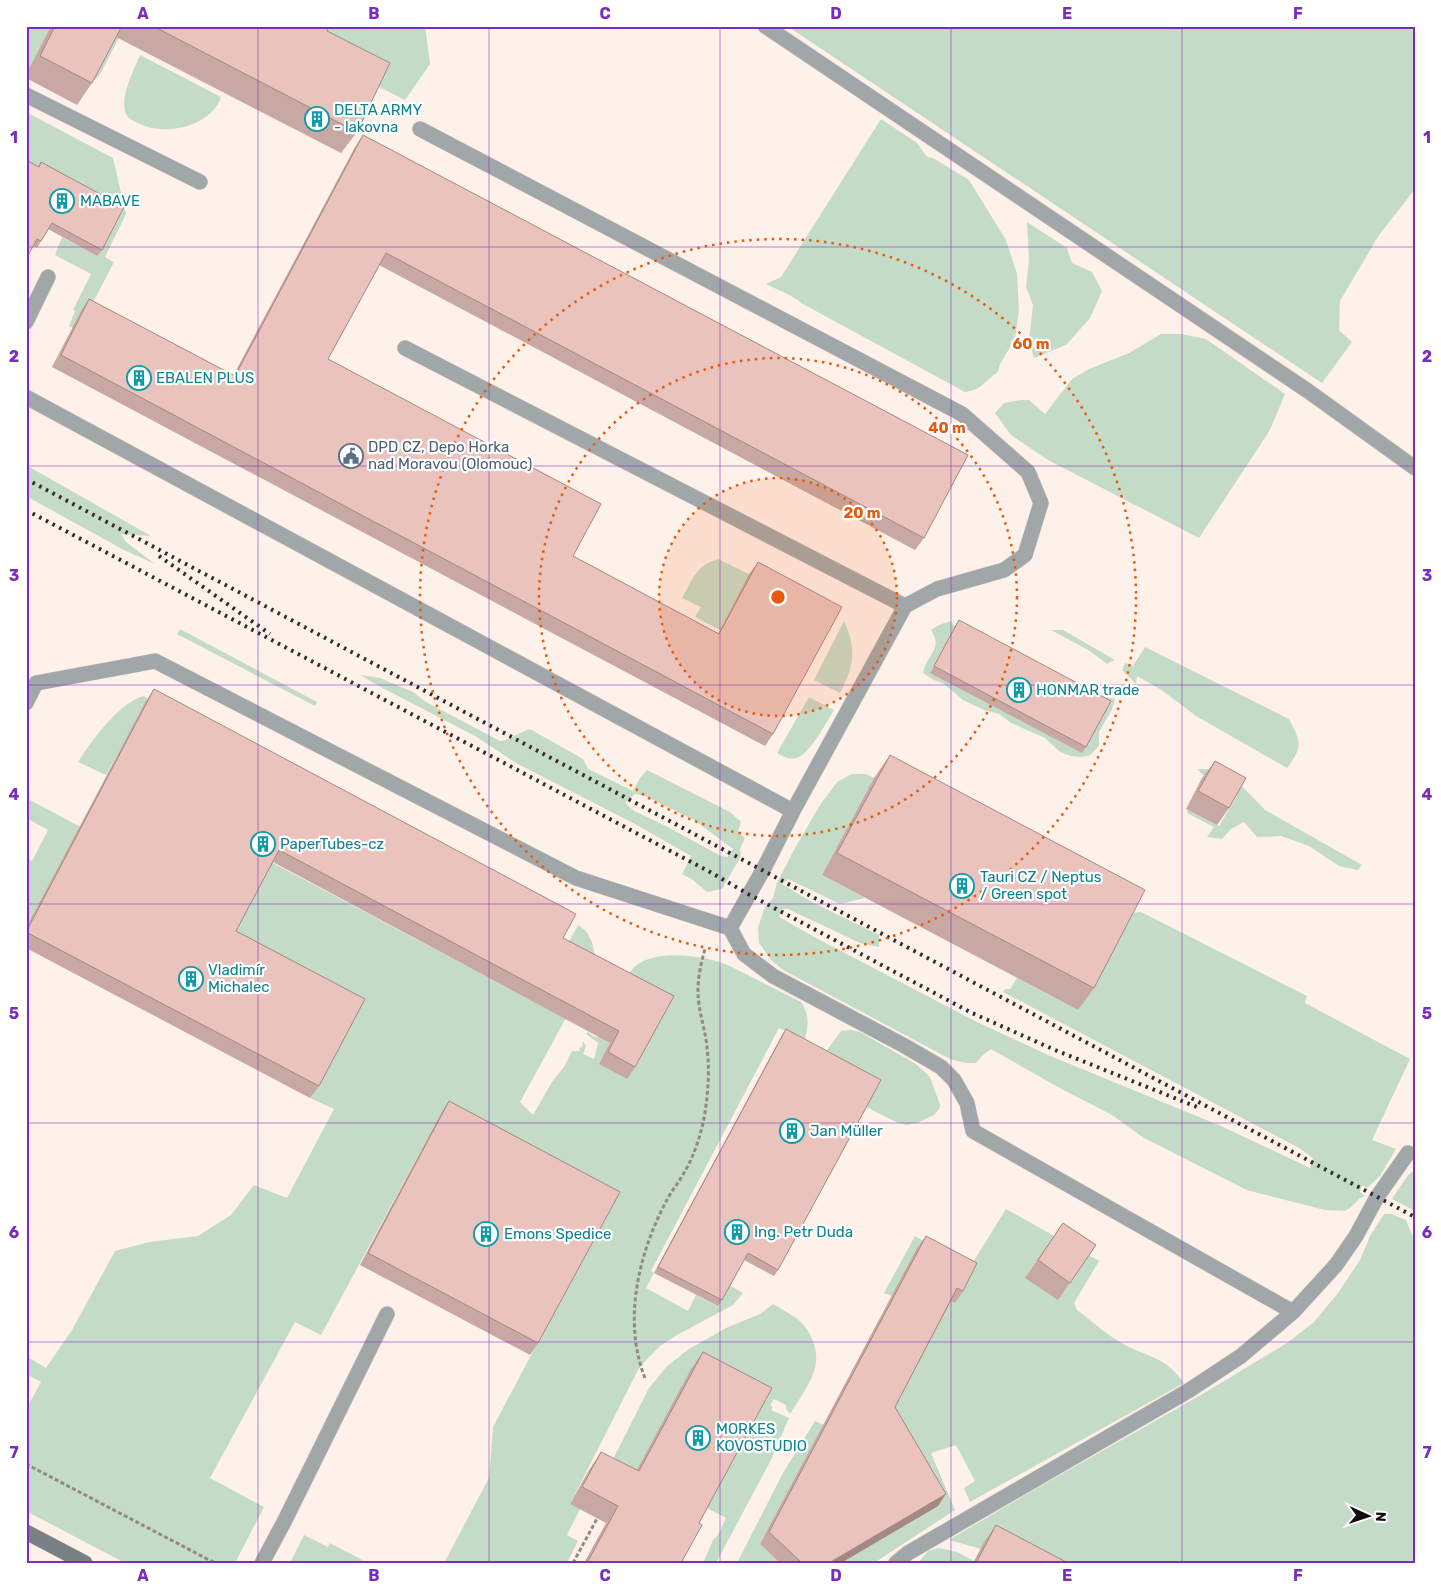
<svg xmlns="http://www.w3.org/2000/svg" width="1441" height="1589" viewBox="0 0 1441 1589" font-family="Rubik,sans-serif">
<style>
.green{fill:#c4dbc8;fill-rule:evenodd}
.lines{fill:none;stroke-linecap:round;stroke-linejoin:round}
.lane-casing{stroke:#d8cdc6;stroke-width:16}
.secondary-casing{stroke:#d8cdc6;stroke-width:16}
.path{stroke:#928984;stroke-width:3;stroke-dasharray:4 2.5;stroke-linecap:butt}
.lane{stroke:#a1a7a9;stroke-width:15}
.secondary{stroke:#798184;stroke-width:15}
.rail{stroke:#312c2a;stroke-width:4;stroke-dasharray:2.5 5;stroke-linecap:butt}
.wall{fill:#c8a8a2}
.shaded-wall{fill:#a38884}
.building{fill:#e9c3bc;stroke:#a38884}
.grid{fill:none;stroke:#7b2cbf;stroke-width:1;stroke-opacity:0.55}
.ring{fill:none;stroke:#e8590c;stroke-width:2.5;stroke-dasharray:2.5 5}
.labels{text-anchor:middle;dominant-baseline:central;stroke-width:4.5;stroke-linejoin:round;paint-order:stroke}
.culture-label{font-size:15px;fill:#0d838f;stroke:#fff;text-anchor:start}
.service-label{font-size:15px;fill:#4e5e75;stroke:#fff;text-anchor:start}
.centre{fill:#e8590c;stroke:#fff;stroke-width:2.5}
.ring-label{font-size:15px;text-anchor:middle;font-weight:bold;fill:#e8590c;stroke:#fff;stroke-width:4.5;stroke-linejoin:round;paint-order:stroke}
.neatline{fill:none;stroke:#7b2cbf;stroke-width:2}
.grid-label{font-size:16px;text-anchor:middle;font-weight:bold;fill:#7b2cbf}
</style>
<rect width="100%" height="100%" fill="#fef1ea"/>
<path class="green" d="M26,26h70l23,12 -20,38 -7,6 -66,-7z
M325,26h100l5,38 -25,36 -94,-47z
M787,26h628v163l-36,46 -39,66 -1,29 13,12 -30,41z
M140,55l81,42c-10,30 -57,40 -83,26 -4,-2 -10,-4 -12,-9 -7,-16 8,-44 14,-59z
M26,112l87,46 13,56 -21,43 9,5 -27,52 -14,14 -4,-2 6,-15 -2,-1 18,-36 -36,-19 7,-18 35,19 -59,-89 -12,2z
M881,119l36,24 10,14 6,1 36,22 37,60 11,34 2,35 -4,30 -15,25 -2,8c-13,8 -15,18 -33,20l-164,-89c-3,-5 -27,-15 -35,-19l15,-7z
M1027,222l40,26 5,15 20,9 10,19 -12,27 -24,27 -32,13 -5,-17 4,-36 -7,-18 3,-27z
M1161,334h20l25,5 79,55 -15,36 -71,108 -151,-78 -37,-25 -16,-22 9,-10 17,-3h8l16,14 27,-35 17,-10 40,-16z
M26,465l125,71 -30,-2 5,8 29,22 -33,-15 -96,-53z
M718,559l31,15 -29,56 -25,-13 6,-10 -19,-9c11,-19 13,-32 36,-39z
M844,621c13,28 10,45 -4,72l-26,-13z
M950,621l5,5 -25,47 140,8 35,16 10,2 -3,10 -13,23v14l-9,9 -9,2 -10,-1 -11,-4 -15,-14 -34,-15 -12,-9 -15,-4 -21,-10 -19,-16 -10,-4 -11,-7c3,-19 21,-23 8,-43l8,-5z
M180,629l137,73 -2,4 -138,-72z
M1051,630h12l52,30 -8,4 -17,-13z
M1145,647l144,72c12,23 14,28 -2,49l-91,-52 -33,-25 -26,-15 -1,8 -14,-14 3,-7 8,3z
M360,675l20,3 33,14 13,10 74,39c11,-1 19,-9 30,-12l53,30 5,10 45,22 7,-13 7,-8 83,42 11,10 -3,9 7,7 -5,11 1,7 -19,33 -15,3 -14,-12 -11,-6 9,-18 -58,-33 -117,-60 -41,-27 -98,-51zM635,794l10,2 49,24 39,29 -6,8 -6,-1 -57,-31 -30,-14 -9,-8z
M143,696l6,3 -43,76 -28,-13c14,-22 40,-58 65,-66z
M809,697l25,13c-8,13 -22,40 -35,47 -8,4 -15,0 -22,-4z
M1197,769h15l23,10 30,31 97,55 -4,5 -19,-4 -30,-20 -28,-10 -24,1 -13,-15 -13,7 -9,10 -15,-2 7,-10 -27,-14 1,-3 31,16 18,-30 -35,-22z
M852,774h14l8,4 -52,97 43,23 -25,6 -52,-25 -6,5 30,18 67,33v12l-19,-4 -72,-34h-6l-3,8 39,22 157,82 73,34 173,71 89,42 3,-10 -14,-10 -296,-156 2,-3h5l7,-11 61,32 52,-97 11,-1 166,84 -2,7 105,56 -38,81 24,9 -16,27 -13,12 -5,-3 -2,7 5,4 -5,2 -9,9 -6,4 -20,-1 -78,-20 -103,-52 -32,-23 -56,-29 -65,-37 -8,6 -7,8h-10l-16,-4 -165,-88 -13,-10 -13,-18 -1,-15 6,-19 9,-11 4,-15 18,-35 25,-43 17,-23z
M26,798l217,115 28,-51 289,154 2,-62 16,-29 8,6 6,11 4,16 -18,38 -58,106 13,13 19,-33 12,-15 8,-16h8l-1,-3 3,-1 1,-6 3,5 -3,8 11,5 4,-16 -12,-9 2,-2 7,5h6c9,-19 18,-50 30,-66 17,-23 68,-16 91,-8 10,3 19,9 28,13 17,9 34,17 51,26 9,13 7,24 4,38l-26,-12 -128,243 3,2 -8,15 42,23 8,-16 21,11 12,-21 14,8 -10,12 -56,30 -17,11 -12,12 -10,12 -68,134 10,5 -13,26 11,6 -11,22h-123l45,-85 4,-51 118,-223 -170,-91 -120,222 -26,-13 -85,156 54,29 -29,56h-110l-99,-52v-102l15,-27 -15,-8v-18l20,12 26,-38 43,-79 34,-9 49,-6 33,-21 23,-30 33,13 47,-89 -24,-11 46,-87 -292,-154 -38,71v-70l6,3 16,-31 -22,-12z
M851,1030l9,2 56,32 14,13 10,28 -1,4 -5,6 -17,8 -11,2 -10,-3 -30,-15 -44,-50 19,-26z
M1415,1170v41l-23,-12 16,-24z
M1006,1209l93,52 -25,42 3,7c16,12 32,27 50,36 26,13 38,11 57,37l-214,119 -6,-14 11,-7 -19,-36 -25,8 24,57 -81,53h-33l97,-57 -91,-37 102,-169 6,3 14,-28 -77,21 -8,-3 31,-57 55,31z
M1384,1214h7l15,6 6,15 3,2v326h-392l-39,-20 -3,6 -32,-9 81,-48 176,-100 81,-49 27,-21 24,-29 22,-33 10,-24z
M773,1304c8,5 16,9 23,14 13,9 22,29 20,44 -1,16 -18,39 -26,52l-4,-5v-4l-12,-6 -4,6 3,2 -2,3 18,8 -18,42 -55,103h-13l10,-23 5,-5 8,-17 -21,-11 -78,-18 -23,-12 45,-89 18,-22 22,-17 37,-21 34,-14z
M815,1421l9,4 -64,119 20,19h-43l46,-90z
M304,1535l24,12 2,-4 38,20h-78z
M939,1548l18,4 17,9 -1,2h-55l10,-12z"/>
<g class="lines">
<defs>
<path id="lane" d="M765,26l543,365 107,77
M26,95l174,87
M420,129l542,285 66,58 13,31 -16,52 -21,15 -67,19 -32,17
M26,322l22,-45
M26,397l767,414 112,-205 -500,-258
M26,703l10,-20 119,-22 421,217 154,50 14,26 29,22 130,69 38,22 13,13 13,23 6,28 320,181
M730,928l33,-58 30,-59
M262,1563l22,-41 103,-208
M896,1563l12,-10 280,-162 53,-35 52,-44 43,-47 20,-29 21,-39 31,-44"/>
<path id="secondary" d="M26,1532l59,31"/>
</defs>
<use href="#lane" class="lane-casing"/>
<use href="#secondary" class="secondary-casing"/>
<path class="path" d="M645,1378c-23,-58 -6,-127 23,-180 5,-9 11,-16 16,-25 9,-15 15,-33 19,-50 5,-24 7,-51 4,-76 -2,-19 -9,-37 -9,-56 0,-14 3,-28 7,-42
M26,1464l189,99
M573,1563l26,-48"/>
<use href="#lane" class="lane"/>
<use href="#secondary" class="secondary"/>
<path class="rail" d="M26,479l1389,738
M26,510l684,362 38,22 224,119 83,37 142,57
M159,556l111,78"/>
</g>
<path class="wall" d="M51,26h278l-2,5 30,101 -16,21 -225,-116 -24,46 -15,22 -51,-27v-3z
M363,135l561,403 -9,12 -536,-285 -51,94 245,197 145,78 31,-60 9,-12 15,172 -8,12 -713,-379 29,-56 8,-12 144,77 122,-229z
M41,162l61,88 -5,6 -49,-27 -11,19 -4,-3 5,-78z
M959,620l127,127 -4,6 -152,-80 25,-47z
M154,689l409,249 111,58 -39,71 -8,12 -28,-15 11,-21 -337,-181 -37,69 83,155 -9,12 -284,-150v-20l120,-227z
M890,755l204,233 -16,22 -256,-135 52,-97z
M1215,761l14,47 -12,17 -31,-16 16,-31z
M786,1029l-8,241 -4,6 -30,-16 -22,40 -4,6 -64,-33 128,-238z
M449,1101l89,242 -8,12 -170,-90 81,-152z
M1063,1223l33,22 -38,55 -33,-22z
M926,1236l37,55 -8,12 -4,-2 -56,106 43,99 -97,57h-61l-20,-19 157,-296z
M703,1352l-4,171 -18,40h-97l22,-40 -36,-19 19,-34 12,-18 36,18 54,-101z
M996,1525l72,38h-95l11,-21z"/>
<path class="shaded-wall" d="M946,1494l-8,12 -97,57h-12z"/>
<path class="building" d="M55,26h67l-30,57 -52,-27z
M153,26h176l-2,5 63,32 -33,69z
M363,135l605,320 -44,83 -538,-285 -58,106 273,145 -28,52 146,78 39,-72 84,45 -69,127 -712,-379 28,-56 146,77z
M26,160l13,7 2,-5 83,45 -22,43 -50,-27 -11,18 -4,-2 -11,20z
M959,620l152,81 -25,46 -152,-81z
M154,689l422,225 -13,24 111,58 -39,71 -27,-15 11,-21 -340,-181 -43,81 129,68 -46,87 -293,-154z
M890,755l255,135 -51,98 -257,-135z
M1215,761l31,17 -17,30 -31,-17z
M786,1029l95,51 -103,190 -30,-17 -26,47 -64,-33z
M449,1101l171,91 -82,151 -170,-90z
M1063,1223l33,22 -26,38 -32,-23z
M926,1236l51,27 -14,28 -6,-3 -62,119 51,87 -117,69h-27l-33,-31z
M703,1352l69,36 -73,135 3,2 -21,38h-94l31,-57 -36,-19 19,-35 38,19z
M996,1525l72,38h-92z"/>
<path class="grid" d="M258,26v1537M489,26v1537M720,26v1537M951,26v1537M1182,26v1537M26,247h1389M26,466h1389M26,685h1389M26,904h1389M26,1123h1389M26,1342h1389"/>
<circle cx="778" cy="597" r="119" fill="#e8590c" fill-opacity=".12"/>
<g class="ring">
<circle cx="778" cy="597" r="119"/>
<circle cx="778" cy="597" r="239"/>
<circle cx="778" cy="597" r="358"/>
</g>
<defs>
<symbol id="building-ring" viewBox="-11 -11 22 22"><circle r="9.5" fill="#fff" stroke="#0f9aa8" stroke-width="1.5"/><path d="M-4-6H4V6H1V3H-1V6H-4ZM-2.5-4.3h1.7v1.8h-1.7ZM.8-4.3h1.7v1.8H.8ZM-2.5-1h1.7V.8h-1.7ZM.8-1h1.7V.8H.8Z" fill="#0f9aa8"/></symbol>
<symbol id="civic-ring" viewBox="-11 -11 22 22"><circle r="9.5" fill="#fff" stroke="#5c6f8a" stroke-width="1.5"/><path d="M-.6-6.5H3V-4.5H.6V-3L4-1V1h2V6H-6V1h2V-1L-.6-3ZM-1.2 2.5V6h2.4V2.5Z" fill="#5c6f8a"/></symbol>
</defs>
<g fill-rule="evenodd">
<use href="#building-ring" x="303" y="105" width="28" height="28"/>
<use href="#building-ring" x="48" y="187" width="28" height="28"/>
<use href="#building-ring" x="125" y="364" width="28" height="28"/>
<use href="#civic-ring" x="337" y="442" width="28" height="28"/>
<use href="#building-ring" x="1005" y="676" width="28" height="28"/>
<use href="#building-ring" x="249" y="830" width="28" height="28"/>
<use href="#building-ring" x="948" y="872" width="28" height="28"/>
<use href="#building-ring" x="177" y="965" width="28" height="28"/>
<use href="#building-ring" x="778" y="1117" width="28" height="28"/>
<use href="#building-ring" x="723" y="1218" width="28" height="28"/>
<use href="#building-ring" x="472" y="1220" width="28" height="28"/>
<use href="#building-ring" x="684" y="1424" width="28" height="28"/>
</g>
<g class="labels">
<g class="culture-label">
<text x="334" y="110">DELTA ARMY<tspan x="334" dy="17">- lakovna</tspan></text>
<text x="80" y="201">MABAVE</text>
<text x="156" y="378">EBALEN PLUS</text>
<text x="1036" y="690">HONMAR trade</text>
<text x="280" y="844">PaperTubes-cz</text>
<text x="980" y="877">Tauri CZ / Neptus<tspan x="980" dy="17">/ Green spot</tspan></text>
<text x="208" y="970">Vladimír<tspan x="208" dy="17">Michalec</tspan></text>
<text x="810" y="1131">Jan Müller</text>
<text x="754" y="1232">Ing. Petr Duda</text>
<text x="504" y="1234">Emons Spedice</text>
<text x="716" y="1429">MORKES<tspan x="716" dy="17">KOVOSTUDIO</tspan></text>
</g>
<g class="service-label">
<text x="368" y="447">DPD CZ, Depo Horka<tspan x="368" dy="17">nad Moravou (Olomouc)</tspan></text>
</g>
</g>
<circle cx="778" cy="597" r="8" class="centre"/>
<g class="ring-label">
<text x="1031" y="349">60 m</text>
<text x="947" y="433">40 m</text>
<text x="862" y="518">20 m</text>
</g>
<rect width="1441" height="1589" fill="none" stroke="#ffffff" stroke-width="55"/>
<g transform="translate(1368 1516) rotate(93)" stroke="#ffffff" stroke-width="4" paint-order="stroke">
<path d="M0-4L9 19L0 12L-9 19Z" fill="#120e0c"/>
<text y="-8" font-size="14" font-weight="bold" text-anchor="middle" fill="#120e0c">N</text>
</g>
<rect x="28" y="28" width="1386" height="1534" class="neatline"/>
<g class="grid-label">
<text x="143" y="19">A</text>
<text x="374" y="19">B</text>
<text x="605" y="19">C</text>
<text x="836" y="19">D</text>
<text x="1067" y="19">E</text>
<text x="1298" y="19">F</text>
<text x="14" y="143">1</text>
<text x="1427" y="143">1</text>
<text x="14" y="362">2</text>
<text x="1427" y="362">2</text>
<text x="14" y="581">3</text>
<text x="1427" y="581">3</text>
<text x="14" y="800">4</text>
<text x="1427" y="800">4</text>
<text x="14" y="1019">5</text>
<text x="1427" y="1019">5</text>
<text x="14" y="1238">6</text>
<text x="1427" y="1238">6</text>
<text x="14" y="1458">7</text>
<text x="1427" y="1458">7</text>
<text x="143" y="1581">A</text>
<text x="374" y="1581">B</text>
<text x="605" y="1581">C</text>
<text x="836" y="1581">D</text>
<text x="1067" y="1581">E</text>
<text x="1298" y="1581">F</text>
</g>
</svg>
